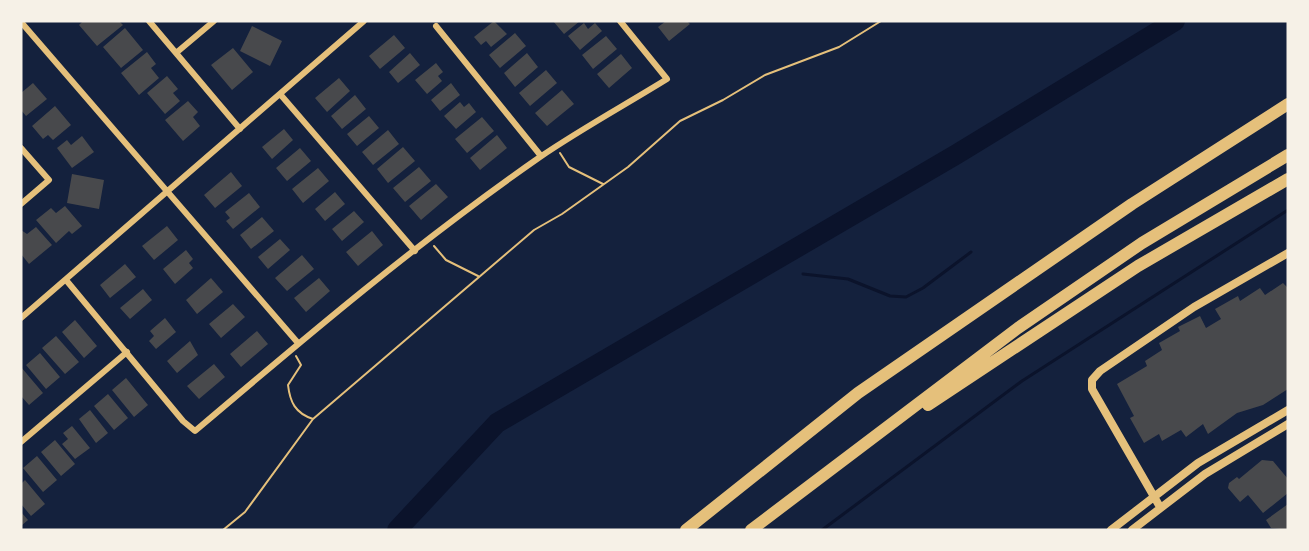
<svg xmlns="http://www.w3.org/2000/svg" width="1309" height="551" viewBox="0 0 1309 551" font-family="'Space Grotesk',sans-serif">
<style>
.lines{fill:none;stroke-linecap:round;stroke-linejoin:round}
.stream{stroke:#0b132b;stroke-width:3}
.river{stroke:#0b132b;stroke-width:20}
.building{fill:#48494c}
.path{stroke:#e5c07b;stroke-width:2}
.minor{stroke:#e5c07b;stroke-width:6}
.tertiary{stroke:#e5c07b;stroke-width:8}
.motorway{stroke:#e5c07b;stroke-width:12}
</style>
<rect width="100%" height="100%" fill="#14213d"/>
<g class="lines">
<path class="stream" d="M803,274l45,5 42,17 16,1 17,-9 48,-36
M822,530l200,-149 266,-171"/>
<path class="river" d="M397,530l100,-107 460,-269 218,-133"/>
</g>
<path class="building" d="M83,21h36l4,4 -26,21 -18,-21z
M494,21l13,13 -16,13 -5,-6 -5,4 -7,-8z
M553,21h27l-16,13z
M666,21h21l3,3 -21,17 -11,-14z
M584,23l4,6 7,-6 7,8 -22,19 -12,-14z
M252,26l30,15 -12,25 -30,-15z
M125,28l18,22 -22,18 -18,-21z
M515,33l11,13 -26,22 -11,-13z
M394,35l11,13 -25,21 -11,-13z
M606,36l11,13 -24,20 -11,-14z
M233,48l20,24 -21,18 -21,-25z
M147,52l9,12 -5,4 8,10 -20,17 -18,-22z
M410,53l10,12 -22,18 -9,-11z
M527,53l11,14 -23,20 -11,-14z
M621,54l11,14 -23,20 -12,-14z
M436,63l7,9 -5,4 4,5 -15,13 -12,-14z
M546,70l11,13 -27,23 -11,-13z
M167,76l11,13 -5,4 7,8 -15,13 -18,-21z
M339,78l11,13 -23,21 -12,-14z
M33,83l14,16 -21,17 -5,-6v-17z
M451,83l9,12 -20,16 -9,-11z
M562,90l12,14 -27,22 -12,-13z
M355,95l11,14 -24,20 -11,-13z
M188,101l10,11 -5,5 7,9 -17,15 -18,-21z
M460,102l4,5 5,-4 7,9 -20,17 -12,-13z
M55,106l16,19 -18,15 -5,-5 -5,4 -11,-13z
M369,116l10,12 -22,18 -10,-12z
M482,117l12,14 -27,22 -12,-14z
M284,129l9,11 -21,19 -10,-12z
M388,130l11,14 -26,21 -11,-13z
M497,135l10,13 -27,22 -10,-12z
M82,136l12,16 -22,16 -15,-20 10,-8 4,5z
M403,147l12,14 -27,22 -11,-14z
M300,148l11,13 -24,20 -11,-13z
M419,167l12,14 -26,21 -12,-14z
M318,168l11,13 -26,22 -11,-14z
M231,172l11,14 -27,22 -11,-13z
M72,174l32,6 -5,29 -32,-6z
M436,184l12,13 -27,23 -12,-14z
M335,192l10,12 -20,17 -10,-12z
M249,193l11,14 -27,22 -7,-8 4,-3 -5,-6z
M65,206l17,20 -10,8 -3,-3 -13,12 -20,-23 15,-12 5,5z
M354,211l10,11 -22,19 -10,-12z
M262,217l12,14 -23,18 -11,-14z
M167,226l11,14 -24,20 -12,-14z
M36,227l16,18 -23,19 -8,-10v-24l6,4z
M372,231l11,14 -25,21 -12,-14z
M280,239l10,11 -22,19 -10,-12z
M186,250l7,9 -4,4 4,5 -18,16 -12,-15z
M302,255l12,14 -27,22 -12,-13z
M125,264l11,13 -26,21 -10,-13z
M211,278l12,14 -26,22 -11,-14z
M319,278l11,13 -24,21 -12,-14z
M1283,283l5,5v101l-25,16 -26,8 -29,21 -5,-10 -17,13 -5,-7 -19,11 -3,-7 -15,9 -14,-25 4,-2 -17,-32 30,-18 -2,-5 17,-11 -3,-7 21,-12 -2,-4 22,-11 6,12 15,-9 -6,-10 23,-13 2,5 20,-13 5,7z
M143,289l9,11 -22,19 -10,-11z
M233,304l12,13 -24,21 -12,-14z
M165,318l11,14 -20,17 -7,-8 5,-5 -4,-5z
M75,320l22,26 -13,12 -22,-26z
M257,331l11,13 -27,23 -11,-13z
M56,336l23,26 -14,12 -23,-26z
M190,341l8,14 -21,18 -10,-12z
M40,353l20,24 -14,12 -20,-24z
M214,364l11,13 -26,22 -12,-13z
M21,367l22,26 -14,12 -8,-9z
M126,378l22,27 -14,12 -22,-27z
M108,394l20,24 -14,12 -20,-24z
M90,410l18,23 -12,10 -17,-24z
M72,426l18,22 -15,11 -13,-15 6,-5 -5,-6z
M55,440l20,24 -14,12 -20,-24z
M37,456l20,24 -14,12 -20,-24z
M1262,460l11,1 15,18v14l-25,20 -15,-18 -8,7 -12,-14 1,-5 8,-6 2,2z
M25,480l20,24 -14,12 -10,-12v-20z
M1288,504v26l-17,-2 -5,-8z
M21,512l7,8 -7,6z"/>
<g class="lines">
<path class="path" d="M560,153l9,14 34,17
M434,246l12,14 32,16
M296,356l5,9 -13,20c2,17 7,28 25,34
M223,530l22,-18 68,-93 221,-189 28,-16 66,-47 52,-46 43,-21 42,-25 74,-28 42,-26"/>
<path class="minor" d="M149,21l91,108
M21,22l277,321
M436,26l105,130
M176,53l38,-32
M280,94l135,157
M21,148l28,32 -28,24
M66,280l117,141 12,10c112,-95 224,-190 345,-274 41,-28 85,-52 127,-78l-47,-58
M21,318l343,-297
M21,442l106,-90"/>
<path class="tertiary" d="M1160,507l-68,-118v-9l8,-9 94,-64 94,-54
M1111,530l87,-67 90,-53
M1132,530l73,-56 83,-50"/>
<path class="motorway" d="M928,405l210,-139 150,-87
M686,530l172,-137 274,-189 156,-100
M751,530l267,-202 124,-85 146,-88"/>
</g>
<rect width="1309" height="551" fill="none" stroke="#f6f1e7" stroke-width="45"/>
</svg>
